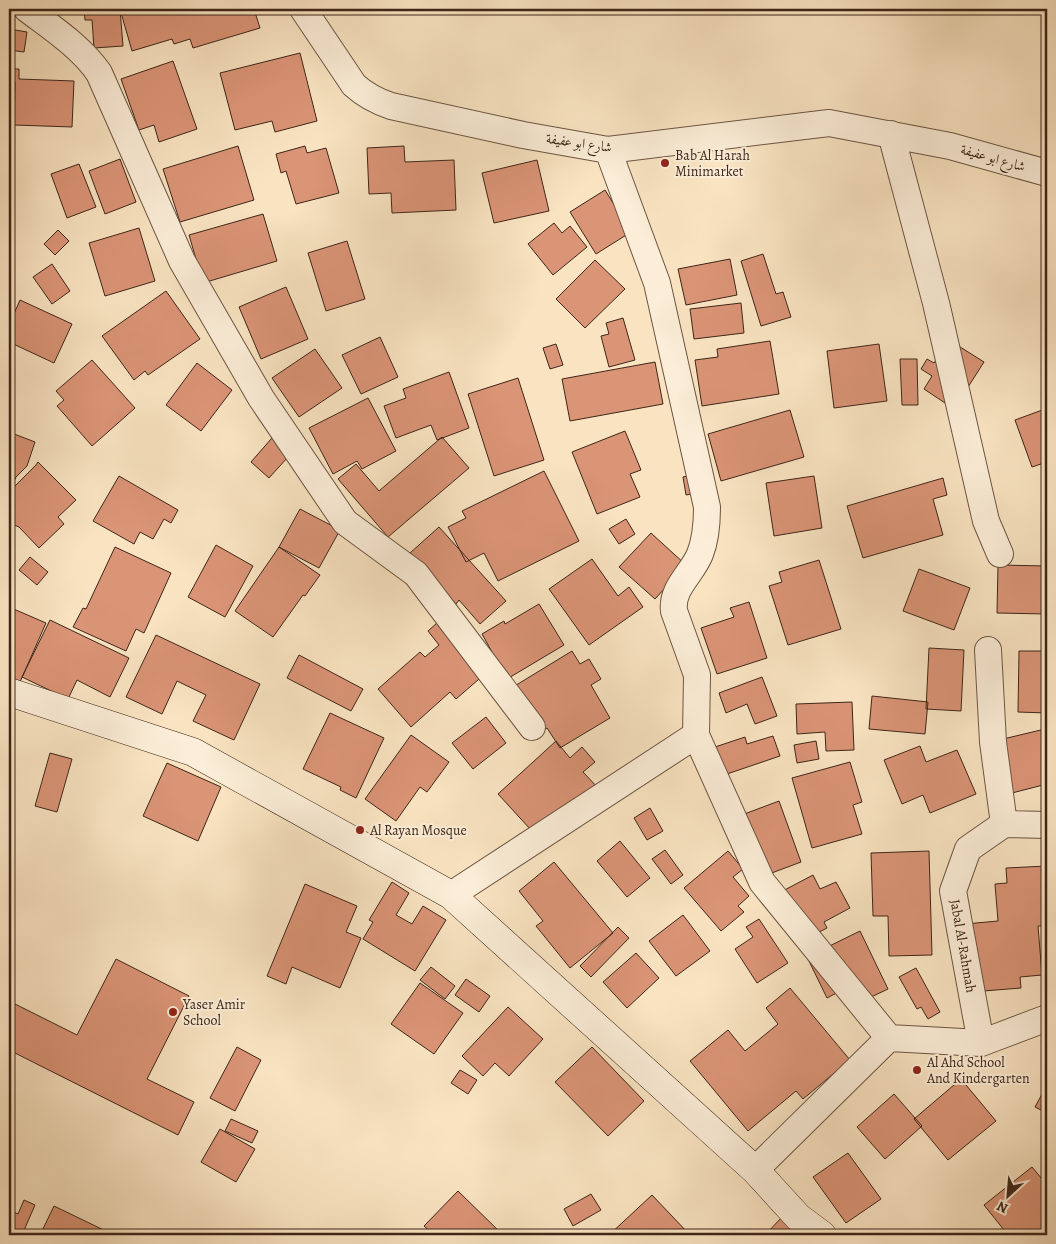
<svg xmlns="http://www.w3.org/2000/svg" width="1056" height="1244" viewBox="0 0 1056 1244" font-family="Alegreya,Amiri,serif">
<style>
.building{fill:#da9476;stroke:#3e2619}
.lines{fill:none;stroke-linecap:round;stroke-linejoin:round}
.minor-casing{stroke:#6d5543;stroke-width:28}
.secondary-casing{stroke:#3e2619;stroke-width:29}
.minor{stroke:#fbedd7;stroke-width:26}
.secondary{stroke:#fbedd7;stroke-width:28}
.poi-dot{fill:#8f2418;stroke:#fbedd7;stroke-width:2}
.labels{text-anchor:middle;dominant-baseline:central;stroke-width:4;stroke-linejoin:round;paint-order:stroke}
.street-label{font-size:14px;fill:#3e2619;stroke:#fbedd7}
.poi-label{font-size:14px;fill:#3e2619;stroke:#fbedd7;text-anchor:start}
</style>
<rect width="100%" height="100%" fill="#f9e3c1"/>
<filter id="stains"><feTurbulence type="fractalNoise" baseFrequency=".004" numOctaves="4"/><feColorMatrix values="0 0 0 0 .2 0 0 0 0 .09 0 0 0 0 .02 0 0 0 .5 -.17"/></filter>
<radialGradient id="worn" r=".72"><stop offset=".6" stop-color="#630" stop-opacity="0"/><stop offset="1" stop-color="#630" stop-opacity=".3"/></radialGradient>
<path class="building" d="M84,9h36l3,37 -29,2 -2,-28h-7z
M120,9h134l6,19 -67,20 -3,-9 -16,5 -2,-5 -40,12z
M9,29l18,3 -3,20 -15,-2z
M300,53l17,68 -42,11 -3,-11 -37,9 -15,-57z
M173,61l24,68 -38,13 -5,-17 -15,5 -18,-51z
M9,69h10v10l55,2 -2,46 -58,-2 1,-43 -6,-1z
M238,146l16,54 -74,22 -17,-53z
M305,146l2,7 19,-5 13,45 -43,11 -10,-33 -5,2 -5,-19z
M404,146l1,16 49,-2 2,50 -64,3 -1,-20 -22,1 -2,-46z
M120,159l16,43 -31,12 -16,-43z
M537,160l12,51 -55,12 -12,-50z
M79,164l17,43 -29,11 -16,-44z
M605,190l26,42 -35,22 -26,-42z
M263,214l14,47 -74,22 -14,-48z
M554,223l8,10 8,-7 17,21 -34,28 -25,-31z
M139,228l16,53 -50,15 -16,-53z
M58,230l11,11 -14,14 -11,-11z
M347,241l18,58 -39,12 -18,-58z
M763,254l13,40 7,-2 8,25 -30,9 -20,-65z
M730,259l7,36 -51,10 -8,-36z
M595,260l30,29 -40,39 -29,-29z
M52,264l18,27 -18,13 -19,-27z
M286,287l22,52 -47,20 -22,-52z
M166,291l34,48 -52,36 -3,-4 -11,9 -32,-44z
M20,300l52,24 -18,39 -45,-21v-17z
M741,303l3,30 -50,6 -4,-30z
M623,318l12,42 -26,7 -8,-31 8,-2 -3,-11z
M380,337l18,40 -37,17 -19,-39z
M949,340l35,22 -30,47 -30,-20 8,-13 -11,-7 6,-10 7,4z
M770,341l9,53 -77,12 -7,-46 23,-3 -1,-8z
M556,344l7,21 -13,4 -7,-21z
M879,344l8,57 -53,7 -7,-57z
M315,349l27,39 -43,29 -27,-39z
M900,359h17l1,46h-16z
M92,360l43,48 -43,38 -35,-40 7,-6 -8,-9z
M655,362l8,42 -93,17 -8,-42z
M197,363l35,27 -31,41 -35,-26z
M449,372l20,56 -32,12 -6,-15 -35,13 -12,-32 22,-8 -3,-9z
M518,378l26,82 -50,16 -26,-82z
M368,398l28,53 -34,18 -5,-8 -24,13 -24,-46z
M1045,409l2,7v46l-15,5 -17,-47z
M790,410l14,47 -83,24 -13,-47z
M278,431l19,16 -28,31 -18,-16z
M625,431l16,39 -11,4 10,23 -43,17 -25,-62z
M9,432l26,10 -8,24 -11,11 -6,14 26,-26 2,-3 38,38 -18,17 6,7 -25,24 -20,-21 -10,-4z
M442,437l27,31 -81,69 -50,-58 18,-15 23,27z
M544,471l35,70 -81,40 -14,-28 -18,9 -18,-35 18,-9 -4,-7z
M698,474l4,18 -16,3 -3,-18z
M119,476l59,34 -7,13 -7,-4 -11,20 -13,-7 -6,12 -41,-23z
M814,476l8,52 -48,8 -8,-53z
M943,478l4,17 -14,4 10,36 -80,23 -16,-52z
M300,509l40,21 -21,38 -40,-21z
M626,519l9,15 -16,10 -10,-15z
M439,527l67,74 -26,23 -21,-24 -3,4 -46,-51z
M651,533l35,32 -31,34 -36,-32z
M216,545l37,21 -28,51 -37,-20z
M115,547l56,26 -27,60 -8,-4 -10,22 -53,-24 10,-19 3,1z
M279,547l41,28 -15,21 -2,-1 -30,42 -38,-26z
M30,557l18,15 -11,13 -18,-15z
M592,559l26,37 11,-9 14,20 -54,38 -40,-56z
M819,560l22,69 -53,16 -19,-59 13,-4 -3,-10z
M998,565l49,1v48l-50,-1z
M919,569l51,19 -16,42 -51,-19z
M749,602l18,56 -50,16 -16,-46 33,-11 -4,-9z
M539,604l25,41 -57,34 -25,-45 22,-13 1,3z
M9,607l37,16 -26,59 -11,-5z
M448,613l46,53 -38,33 -6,-7 -39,35 -33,-38 42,-37 5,5 14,-12 -11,-14z
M50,620l79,38 -19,39 -33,-17 -9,19 -46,-22z
M156,635l104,49 -26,56 -41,-19 13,-26 -29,-14 -15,33 -36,-17z
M929,648l35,2 -3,61 -35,-2z
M572,651l8,13 9,-5 12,20 -10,6 19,33 -50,30 -13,-20 -7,4 -27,-45z
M1019,651h28v62l-29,-1z
M299,655l64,34 -12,22 -64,-33z
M762,677l15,39 -22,8 -8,-20 -21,9 -7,-20z
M872,696l56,6 -3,32 -56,-5z
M852,702l2,48 -28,1 -1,-19 -28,2 -1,-30z
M330,713l54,25 -28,60 -16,-8 1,-3 -38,-18z
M486,717l20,26 -33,26 -21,-26z
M1045,729l2,9v46l-35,9 -13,-53z
M411,735l38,27 -22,30 -7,-5 -24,34 -31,-22z
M773,736l7,20 -59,20 -9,-28 33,-11 2,7z
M556,741l14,17 12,-11 13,15 -12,10 16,17 -57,53 -44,-48z
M816,741l3,18 -22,4 -3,-18z
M920,746l6,16 31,-12 19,44 -46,19 -7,-18 -21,9 -18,-44z
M50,753l22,6 -15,53 -22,-6z
M850,762l12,40 -9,3 9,29 -50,14 -20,-70z
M167,763l54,24 -23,54 -55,-25z
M779,801l22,61 -48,18 -22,-61z
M650,808l13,23 -16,9 -13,-22z
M620,841l30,37 -23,19 -30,-36z
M665,850l18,25 -12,9 -19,-25z
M728,851l15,18 -10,8 16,19 -11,10 6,6 -23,19 -37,-43z
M929,851l3,104 -43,1 -1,-40h-15l-2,-63z
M554,862l59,71 -43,35 -34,-42 7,-5 -24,-30z
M1047,866v60h-9l4,49 -22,2 1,11 -50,4 -6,-68 33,-3 -3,-37 12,-1 -1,-15z
M813,875l7,14 16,-7 14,26 -26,14 3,6 -27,14 -25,-47z
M392,882l17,11 -13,22 16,9 11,-18 23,14 -31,51 -52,-32 10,-17 -4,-2z
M305,884l52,22 -11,26 15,6 -21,50 -48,-21 -6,17 -19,-8z
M683,915l27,36 -34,25 -27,-35z
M759,919l29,44 -31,20 -22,-34 18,-12 -7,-10z
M618,927l11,11 -38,39 -11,-11z
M860,931l28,58 -36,17 -8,-17 -17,9 -20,-41z
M636,953l23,25 -32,30 -24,-26z
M116,959l73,37 -42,83 47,23 -16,33 -169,-85v-49l68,34z
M431,967l24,19 -10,13 -25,-19z
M916,968l24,44 -12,7 -7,-12 -4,2 -18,-32z
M466,979l24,17 -11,16 -24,-17z
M420,983l43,30 -29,41 -43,-30z
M790,988l60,72 -47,39 -7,-8 -48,40 -58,-70 38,-31 17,21 33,-27 -12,-16z
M508,1007l35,32 -34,37 -14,-13 -12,13 -21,-20z
M237,1047l24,13 -26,51 -25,-13z
M592,1047l52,54 -36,35 -53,-54z
M460,1070l17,10 -9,14 -17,-11z
M961,1079l35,42 -48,39 -34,-41z
M1047,1085v28l-12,-6z
M894,1094l28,32 -37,33 -28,-32z
M231,1119l27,12 -6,12 -27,-12z
M220,1129l35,20 -19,33 -35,-20z
M848,1153l33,46 -35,24 -33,-46z
M1032,1167l15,18v40l-12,10h-27l-24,-30z
M458,1191l45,44h-69l-10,-9z
M591,1194l10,16 -28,16 -9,-17z
M652,1195l38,40h-81z
M24,1200l11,5 -13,30h-13v-25l9,4z
M54,1206l60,29h-74z
M782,1217l18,18h-35z"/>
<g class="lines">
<defs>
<path id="minor" d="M27,9c25,19 54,38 72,64l83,188 79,137 84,124 71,52 116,153
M303,9l51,76c11,10 22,16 37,21l132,29 85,15 221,-27 121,23 97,27
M891,134l45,169 50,218 14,33
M608,150l49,133 50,224c0,17 -1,32 -7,47 -8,20 -29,34 -26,57l23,64 -1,60 66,147 127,156
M988,650l5,92 11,82
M451,895l245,-160
M981,1043l-28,-152 15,-42 36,-25 43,1
M755,1170l134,-132 92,5 66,-25"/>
<path id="secondary" d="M9,692l184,60 258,143 304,275 43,47 24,18"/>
</defs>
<use href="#minor" class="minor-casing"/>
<use href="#secondary" class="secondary-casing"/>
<use href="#minor" class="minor"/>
<use href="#secondary" class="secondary"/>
</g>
<g class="poi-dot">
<circle cx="665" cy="163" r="5"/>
<circle cx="360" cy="830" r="5"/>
<circle cx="173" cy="1012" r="5"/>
<circle cx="917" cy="1070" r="5"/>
</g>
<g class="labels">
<g class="street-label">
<text transform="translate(579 143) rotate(8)">شارع ابو عفيفة</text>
<text transform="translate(993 158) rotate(16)">شارع ابو عفيفة</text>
<text transform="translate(963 946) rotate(80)">Jabal Al-Rahmah</text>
</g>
<g class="poi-label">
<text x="675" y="155">Bab Al Harah<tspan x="675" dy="16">Minimarket</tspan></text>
<text x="370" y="830">Al Rayan Mosque</text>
<text x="183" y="1004">Yaser Amir<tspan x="183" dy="16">School</tspan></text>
<text x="927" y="1062">Al Ahd School<tspan x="927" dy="16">And Kindergarten</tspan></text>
</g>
</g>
<rect width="1056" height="1244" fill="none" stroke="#f9e3c1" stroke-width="30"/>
<rect x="10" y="10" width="1036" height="1224" fill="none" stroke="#3e2619" stroke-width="2.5"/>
<rect x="15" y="15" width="1026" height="1214" fill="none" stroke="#3e2619"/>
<g transform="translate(1008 1196) rotate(206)" stroke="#fbedd7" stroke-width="4" paint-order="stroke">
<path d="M0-4L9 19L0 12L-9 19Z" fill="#3e2619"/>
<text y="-8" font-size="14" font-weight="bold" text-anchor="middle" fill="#3e2619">N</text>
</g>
<rect width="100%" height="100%" filter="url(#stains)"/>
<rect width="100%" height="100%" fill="url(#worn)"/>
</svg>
